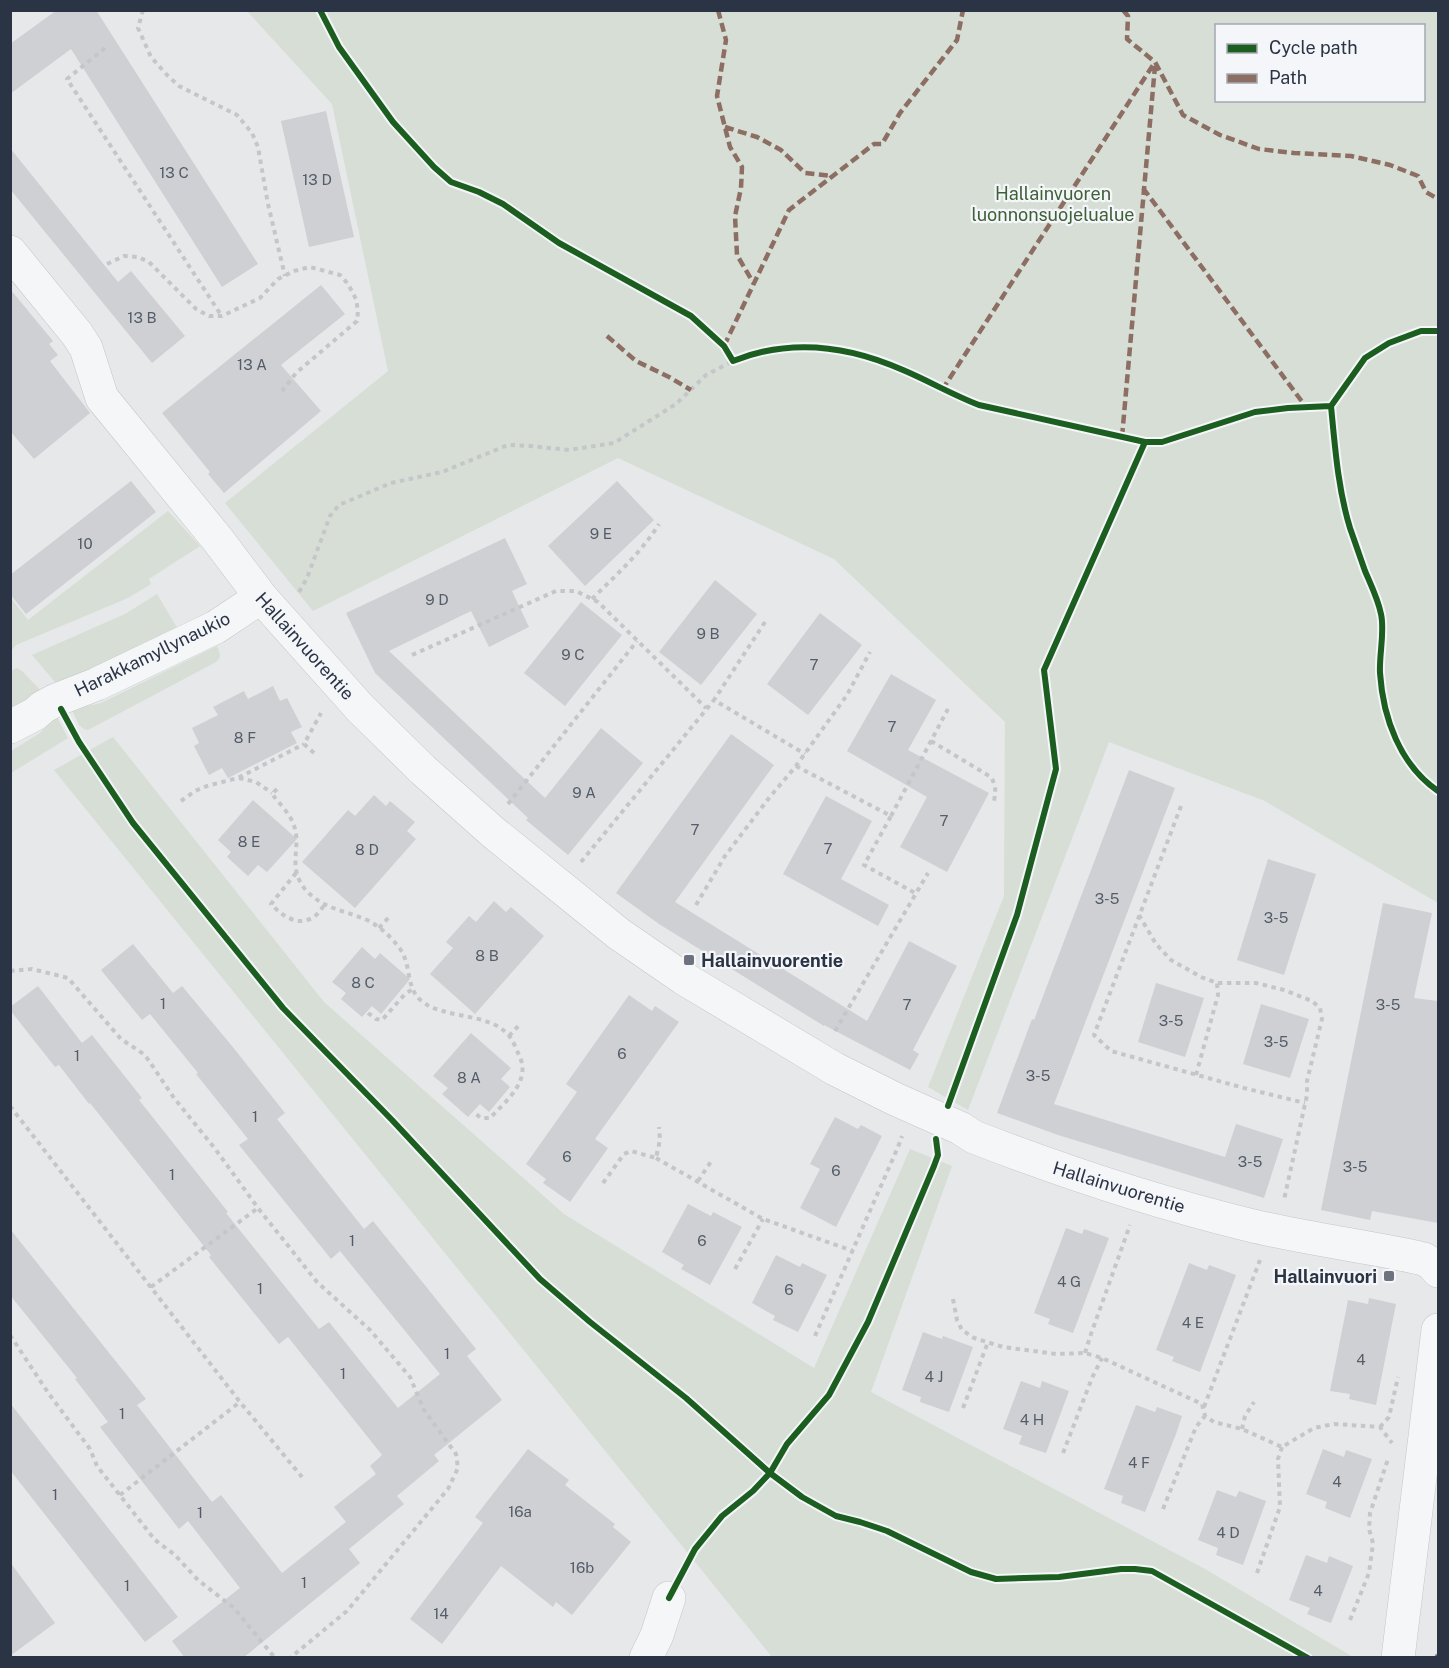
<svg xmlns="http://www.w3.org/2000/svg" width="1449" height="1668" viewBox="0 0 1449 1668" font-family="'Public Sans',sans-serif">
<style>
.green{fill:#d6ded6;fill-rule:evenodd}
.building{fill:#ced0d3}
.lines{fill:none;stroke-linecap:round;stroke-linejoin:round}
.minor-casing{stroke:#c4c6c8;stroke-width:34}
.path{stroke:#c5c6ca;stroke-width:4;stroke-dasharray:4.5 4.5;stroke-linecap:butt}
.minor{stroke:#f5f6f7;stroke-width:33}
.quiet{stroke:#8d6e63;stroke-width:4.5;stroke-dasharray:9 4.5;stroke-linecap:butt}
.cycleway-casing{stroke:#f4f6f9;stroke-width:10}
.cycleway{stroke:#1b5e20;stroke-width:6}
.poi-dot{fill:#6c737f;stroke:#f4f6f9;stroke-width:2}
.labels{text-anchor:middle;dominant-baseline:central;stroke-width:4.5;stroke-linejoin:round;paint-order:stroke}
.number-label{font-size:15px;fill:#545c69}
.park-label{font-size:18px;fill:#3f6138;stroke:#f4f6f9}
.street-label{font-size:18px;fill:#2b3445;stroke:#f4f6f9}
.poi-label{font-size:18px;font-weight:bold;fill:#2b3445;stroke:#f4f6f9;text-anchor:start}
</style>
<rect width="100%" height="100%" fill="#e6e8ea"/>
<path class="green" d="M247,11h1191v892l-173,-102 -156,-59 -141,368 -40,-23 76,-191 1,-174 -171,-163 -216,-101 -305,153 -88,-108 163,-132 -56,-267zM1216,26h208v74h-208z
M168,511l32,35 -51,33 2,5 -23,14 -112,47 -5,6v-53l17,22z
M157,594l22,37 -118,58 -29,-34 93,-41z
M217,646c3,7 5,11 -1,16l-128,68 -4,-1 -5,-4 -7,-15c9,-5 19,-4 29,-7z
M17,668l5,3 25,26 -36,18v-44z
M54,717l4,2 10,19 -57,35v-22l29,-18z
M113,737l211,265 240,212 250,154 96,-219 42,17 -81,226 334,177 148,88h-581l-718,-887z"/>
<path class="building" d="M57,10h39l162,254 -36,23 -151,-238 -61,45v-50z
M326,111l28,126 -45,10 -28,-126z
M10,148l108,134 13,-11 54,65 -33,27 -142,-174z
M321,285l24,29 -64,51 40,46 -97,82 -16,-19 2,-2 -48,-59z
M10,289l43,52 -4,3 9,11 -8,6 40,52 -56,46 -24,-28z
M131,481l25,31 -130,102 -16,-20v-19z
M617,481l37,39 -69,66 -37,-40z
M505,538l22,46 -15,7 17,36 -40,20 -18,-36 -82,40 156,147 56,-70 42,35 -75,92 -42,-35 2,-2 -153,-145 -29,-60z
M715,580l42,34 -56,71 -42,-33z
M581,602l41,33 -57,71 -41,-33z
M820,613l42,32 -54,70 -41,-31z
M891,674l45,26 -28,50 81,43 -42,79 -47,-25 27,-50 -80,-46z
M273,686l7,15 7,-3 15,29 -11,5 6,11 -69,35 -6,-10 -13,7 -15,-29 5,-3 -7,-15 26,-13 -5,-8 31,-16 4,8z
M731,734l43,31 -99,137 192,119 42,-80 48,25 -44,84 6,4 -9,16 -86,-45v1l-165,-102 -43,-31z
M1129,770l46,18 -121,316 171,53 11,-33 47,15 -19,59 -206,-63 -61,-22 35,-94 2,1z
M374,795l12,11 4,-5 25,21 -8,9 9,8 -61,69 -53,-46 46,-52 7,6z
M826,796l46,25 -31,58 48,26 -11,21 -95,-52z
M253,800l44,39 -30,33 -9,-7 -10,11 -21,-19 4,-5 -13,-12z
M1268,859l48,15 -32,101 -47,-15z
M494,901l12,11 5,-5 33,29 -69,78 -45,-40 23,-26 -7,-6 23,-26 7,6z
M1383,903l49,10 -18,85 24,3v222l-66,-12 -2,9 -49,-10z
M133,944l40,49 9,-7 50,60 53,67 -8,6 87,110 9,-8 51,63 52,65 -9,7 35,44 -68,55 5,6 -42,35 7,8 -55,45 11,14 -117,95h-58l-13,-17 68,-53 -52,-67 -9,8 -79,-102 8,-5 -33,-43 2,-1 -67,-83v-66l136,170 -9,6 75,97 9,-7 61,78 64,-51 -12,-15 42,-33 -6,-8 12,-11 -94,-118 -9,7 -70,-87 2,-2 -121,-152 -1,1 -30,-39 -4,2 -45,-57v-3l28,-21 44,57 10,-8 50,63 -3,2 89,112 -2,1 93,116 10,-7 69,86 42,-34 -100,-123 -9,8 -92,-114 9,-6 -52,-65 2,-1 -48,-59 -8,6 -41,-50z
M362,947l13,12 5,-6 30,26 -29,35 -9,-8 -10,11 -21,-18 5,-6 -14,-11z
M1156,983l48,15 -19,59 -47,-15z
M629,995l23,16 3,-5 24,16 -84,117 13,9 -38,54 -27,-19 3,-4 -20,-15 51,-72 -11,-8z
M1261,1004l48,15 -19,59 -47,-14z
M471,1033l40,35 -10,11 9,8 -21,25 -9,-8 -12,13 -26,-23 6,-6 -15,-12z
M835,1117l23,12 3,-4 21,11 -46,91 -36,-19 20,-39 -10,-5z
M688,1204l23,12 2,-4 29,15 -32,58 -29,-16 3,-4 -22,-13z
M1066,1228l16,6 2,-5 25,9 -36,95 -25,-9 2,-5 -16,-6z
M776,1255l24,12 2,-4 25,12 -29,57 -25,-12 2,-4 -23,-13z
M1189,1263l18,7 2,-5 27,10 -36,97 -28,-11 2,-4 -18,-7z
M1369,1298l27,6 -20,101 -27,-6 1,-5 -20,-3 18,-91 20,4z
M923,1332l19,7 1,-3 30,11 -24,65 -29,-10 1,-5 -19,-7z
M1021,1381l19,7 2,-7 27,10 -23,62 -27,-9 3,-8 -19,-7z
M10,1403l168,214 -33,25 -135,-172z
M1136,1405l19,7 2,-5 25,9 -6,18 -31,78 -24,-9 2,-7 -19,-7z
M528,1449l41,31 -4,5 50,39 -2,3 18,15 -59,73 -16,-13 -3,5 -52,-41 -59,78 -32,-25 73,-96 -8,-6z
M1323,1449l21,8 2,-7 26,9 -22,59 -25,-10 2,-6 -21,-8z
M1217,1490l19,7 3,-6 27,10 -23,64 -27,-10 2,-7 -20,-8z
M1306,1555l21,8 2,-7 24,10 -22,57 -24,-9 3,-6 -21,-8z
M10,1562l45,61 -45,33z"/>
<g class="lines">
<defs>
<path id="minor" d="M10,252l67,82 9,14 16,50 5,6 111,136 43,57 99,111 63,62 71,63 125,101 64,44 152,91 60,30 65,29 14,9c90,35 181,65 275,88 58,14 117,21 175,34l8,5 6,7
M10,727l25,-13 8,-7 13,-7 41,-16 119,-57 45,-30
M646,1658l11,-23 12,-37
M1398,1658l40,-328"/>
</defs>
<use href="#minor" class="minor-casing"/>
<path class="path" d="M143,10l-5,18 13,29 16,18 12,11 58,29 15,18 6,14 10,57 17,72
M105,48l-38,31 154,236
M107,264l17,-8 14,1 11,5 47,47 13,7h13l38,-18 18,-19 16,-8 16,-4 30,8 8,9 8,15 2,12 -1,10 -61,52 -14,18
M299,592l8,-14 23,-62 9,-11 52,-22 51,-11 66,-27 22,1 39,4 45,-7 62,-39 30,-29 27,-14
M592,599c24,-24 49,-46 67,-75
M765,622l-51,78 91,54
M412,655l144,-64h20l22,11 108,106
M931,741l60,36c5,9 5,14 3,24
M314,753l-10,-9 17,-31
M796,766l95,50 -27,49 51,28
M239,778l17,4 16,11
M277,789l-5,5c7,9 17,19 21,29 10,23 -7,43 12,66 18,21 41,21 64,32 11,6 21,15 28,24 14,15 9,36 19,50 2,4 7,7 10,9 5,4 11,5 17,7 21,7 52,6 67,26 3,4 6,11 8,16 15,27 -11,47 -28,65h-9l-5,-4
M181,801l14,-10 12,-5 31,-8 66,-34
M508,804l129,-163
M1181,806l-87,229 17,16 133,37 61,15
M891,816l57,-107
M581,862l133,-162
M296,873l-25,31c11,12 28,24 44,12 4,-3 7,-8 10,-12
M696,905l29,-49 44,-58 27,-32 51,-71 23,-43
M1139,915l17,29 15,16 30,17 16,6h39l28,7 28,11 8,7 2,11 -15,62v14l-23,105
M379,928l10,-11
M10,971l22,-2 36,9 53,61 24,16 29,43 42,52 42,58 59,74 53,48 40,47 14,33 32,44 2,14 -10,21 -101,122 -57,47
M368,1013l8,6 6,1 23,-26 8,-5
M835,1031l93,-158
M509,1036l11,-12
M1196,1075l22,-80 -1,-12
M10,1106l230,296 62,75
M656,1158l107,61 90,32
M698,1181l14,-21
M603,1183l21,-29 7,-3 25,7 4,-18 -1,-13
M735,1269l28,-50
M151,1287l107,-79
M953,1299l4,21 5,10 12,8 29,9 53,7 29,-1 17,5 100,46 3,12 9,6 28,7 40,18 32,-19 20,-4 46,3 12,16
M10,1335l39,59 41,55 7,17 58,74 20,15 23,25 36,28 41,50
M815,1336l83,-189 4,-11
M1085,1353l6,-19 39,-109
M1204,1407l56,-147
M963,1408l25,-66
M1380,1427l9,-10 9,-40
M1242,1429l3,-13 9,-14
M1063,1453l29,-75 10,-20
M120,1495l120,-93
M1163,1509l33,-82 9,-11
M1257,1573l23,-66 -2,-48 4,-12
M1350,1620l19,-47 4,-30 -4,-14 1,-16 18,-54"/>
<use href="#minor" class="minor"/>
<path class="quiet" d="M718,10l8,30 -9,56 13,51 12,20 -1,21 -6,28 2,39 17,29
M1123,10l5,6 -1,23 28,23 28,53 37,20 39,14 35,4 57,3 39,9 28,11 8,16 12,7
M725,127l32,10 24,13 24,23 27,3
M1143,188l163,219
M607,336l29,25 33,16 22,13
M724,346l65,-136 85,-66h8l18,-31 57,-73 6,-30
M942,390l213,-328
M1122,437l33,-371
M1436,1658l2,-3"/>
<defs>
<path id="cycleway" d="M320,10l19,37 54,75 41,45 17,15 28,10 24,12 56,39 132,73 33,30 9,15c57,-23 116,-15 170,9 26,11 50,25 76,35l166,37h17l93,-30 33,-4 43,-2
M1438,331h-17l-32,12 -24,15 -34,48c4,41 7,83 19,122 5,14 10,29 15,43 6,14 13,28 16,43 4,18 -2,40 -1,59 3,45 20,92 58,118
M61,709l18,33 54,81 150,185 109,112 148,159 50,43 96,76 84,75 32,24 34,19 24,6 27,9 84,41 25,7 63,-2 62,-8h14l17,2 156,87
M948,1106l69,-191 39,-146 -12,-99 101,-228
M669,1598l26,-49 27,-33 31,-25 17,-18 17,-29 42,-49 39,-73 66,-156 4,-11 -2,-16"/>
</defs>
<use href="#cycleway" class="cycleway-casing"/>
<use href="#cycleway" class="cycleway"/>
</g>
<g class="poi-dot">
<rect x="683" y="954" width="12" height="12" rx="3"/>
<rect x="1383" y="1270" width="12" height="12" rx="3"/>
</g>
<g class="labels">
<g class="number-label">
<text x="174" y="172">13 C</text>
<text x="317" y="179">13 D</text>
<text x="142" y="317">13 B</text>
<text x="252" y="364">13 A</text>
<text x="601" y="533">9 E</text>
<text x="85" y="543">10</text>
<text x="437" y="599">9 D</text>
<text x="708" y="633">9 B</text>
<text x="573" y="654">9 C</text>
<text x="814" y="664">7</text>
<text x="892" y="726">7</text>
<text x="245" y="737">8 F</text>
<text x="584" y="792">9 A</text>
<text x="944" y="820">7</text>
<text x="695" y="829">7</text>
<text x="249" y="841">8 E</text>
<text x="828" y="848">7</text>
<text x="367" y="849">8 D</text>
<text x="1107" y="898">3-5</text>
<text x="1276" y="917">3-5</text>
<text x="487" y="955">8 B</text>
<text x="363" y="982">8 C</text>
<text x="163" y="1003">1</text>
<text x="907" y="1004">7</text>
<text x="1388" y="1004">3-5</text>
<text x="1171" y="1020">3-5</text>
<text x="1276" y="1041">3-5</text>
<text x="622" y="1053">6</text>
<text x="77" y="1055">1</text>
<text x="1038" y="1075">3-5</text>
<text x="469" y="1077">8 A</text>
<text x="255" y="1116">1</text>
<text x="567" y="1156">6</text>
<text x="1250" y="1161">3-5</text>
<text x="1355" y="1166">3-5</text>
<text x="836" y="1170">6</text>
<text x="172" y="1174">1</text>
<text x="352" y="1240">1</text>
<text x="702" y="1240">6</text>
<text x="1069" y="1281">4 G</text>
<text x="260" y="1288">1</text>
<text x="789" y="1289">6</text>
<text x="1193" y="1322">4 E</text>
<text x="447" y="1353">1</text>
<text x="1361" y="1359">4</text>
<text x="343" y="1373">1</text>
<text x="934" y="1376">4 J</text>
<text x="122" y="1413">1</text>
<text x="1032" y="1419">4 H</text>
<text x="1139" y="1462">4 F</text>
<text x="1337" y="1481">4</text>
<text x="55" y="1494">1</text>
<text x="520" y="1511">16a</text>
<text x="200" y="1512">1</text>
<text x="1228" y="1532">4 D</text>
<text x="582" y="1567">16b</text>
<text x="304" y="1582">1</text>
<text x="127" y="1585">1</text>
<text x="1318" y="1590">4</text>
<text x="441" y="1613">14</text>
</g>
<g class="park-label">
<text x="1053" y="193">Hallainvuoren<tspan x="1053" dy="21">luonnonsuojelualue</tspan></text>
</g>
<g class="street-label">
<text transform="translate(305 646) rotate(48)">Hallainvuorentie</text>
<text transform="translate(152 654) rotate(-26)">Harakkamyllynaukio</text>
<text transform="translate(1119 1187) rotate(17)">Hallainvuorentie</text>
</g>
<g class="poi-label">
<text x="701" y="960">Hallainvuorentie</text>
<text x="1377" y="1276" text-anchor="end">Hallainvuori</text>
</g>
</g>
<rect width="1449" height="1668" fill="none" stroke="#2b3445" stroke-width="24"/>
<rect x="1215" y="24" width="210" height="78" fill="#f4f6f9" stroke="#a4a8b1" stroke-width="1.5"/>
<rect x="1227" y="44" width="30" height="9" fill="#1b5e20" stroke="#a4a8b1" stroke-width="1.5"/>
<text x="1269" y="54" font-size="18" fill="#2b3445">Cycle path</text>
<rect x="1227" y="74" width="30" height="9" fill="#8d6e63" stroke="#a4a8b1" stroke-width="1.5"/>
<text x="1269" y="84" font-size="18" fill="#2b3445">Path</text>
</svg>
